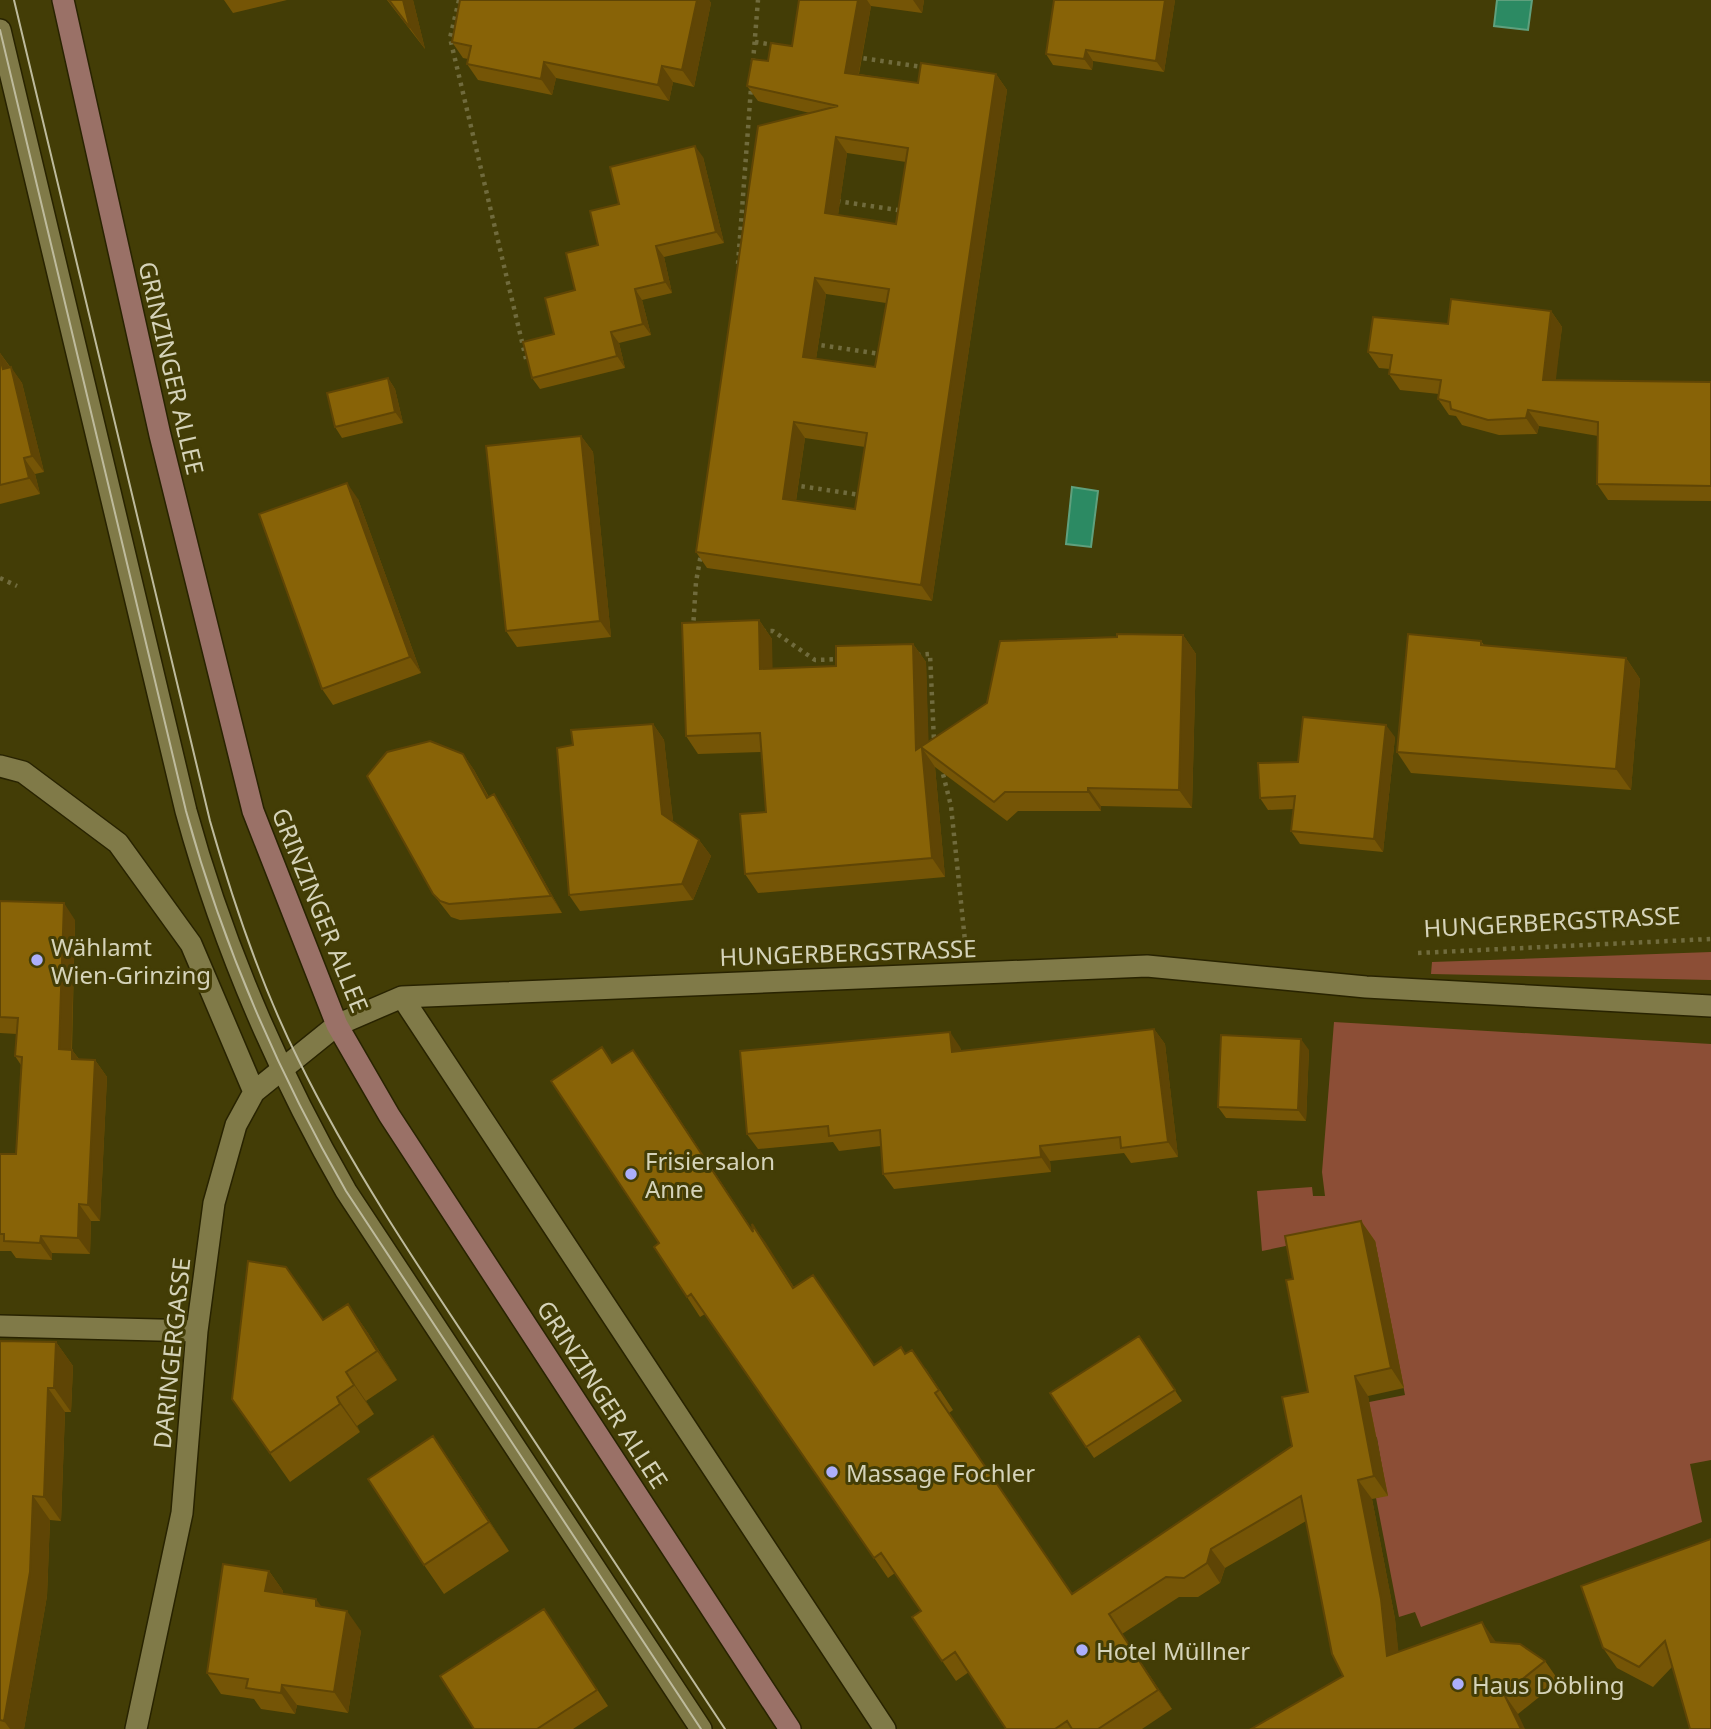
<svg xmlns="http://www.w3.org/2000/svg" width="1711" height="1729" viewBox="0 0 1711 1729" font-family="'Noto Sans',sans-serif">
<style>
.green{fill:#8c4e36}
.water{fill:#2c8a63;stroke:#5fa07d;stroke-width:2}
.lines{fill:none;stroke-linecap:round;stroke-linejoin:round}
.lane-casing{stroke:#282300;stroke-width:24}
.street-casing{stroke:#282300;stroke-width:24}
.secondary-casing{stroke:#282300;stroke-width:24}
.path{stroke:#706b3d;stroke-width:4.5;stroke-dasharray:3.5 5;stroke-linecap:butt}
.lane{stroke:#807a48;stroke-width:21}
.street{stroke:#807a48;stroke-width:21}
.secondary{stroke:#9a7167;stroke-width:21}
.tram{stroke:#bebb9d;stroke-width:2}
.wall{fill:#755506;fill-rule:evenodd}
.shaded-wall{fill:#5f4505}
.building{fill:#886307;stroke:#5f4505;stroke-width:2;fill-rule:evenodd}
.poi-dot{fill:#acaffb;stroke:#433d06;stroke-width:2.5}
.labels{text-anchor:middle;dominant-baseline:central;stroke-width:6;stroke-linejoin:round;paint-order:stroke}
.street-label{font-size:24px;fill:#d5d3b9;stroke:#433d06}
.poi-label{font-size:24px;fill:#d5d3b9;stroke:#433d06;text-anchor:start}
</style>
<rect width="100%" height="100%" fill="#433d06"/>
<path class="green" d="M1711,952v28l-280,-6 1,-12z
M1334,1022l377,22v416l-21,4 12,58 -281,105 -6,-15 -16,5 -23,-119 11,-3 -10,-57 -23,-33 51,-10 -30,-154 -46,-4 -67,14 -5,-60 55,-4 1,9h12l-3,-24z"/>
<path class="water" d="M1497,0h35l-4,30 -34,-4z
M1072,487l26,4 -7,56 -25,-3z"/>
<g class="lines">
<defs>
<path id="lane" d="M0,30l186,781c37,135 90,258 160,380l355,538"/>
<path id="street" d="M0,766l23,6 95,71 73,101 63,148
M402,997l483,732
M0,1326l197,5
M136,1729l46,-216 15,-182 17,-128 22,-78 18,-33 83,-67 65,-28 745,-31 219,21 345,19"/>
<path id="secondary" d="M63,0l97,435 93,376 84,214 52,90 401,614"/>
</defs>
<use href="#lane" class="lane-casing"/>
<use href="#street" class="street-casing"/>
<use href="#secondary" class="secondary-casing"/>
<path class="path" d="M459,0l-9,38 77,325
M755,42l19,3
M855,57l68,10
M753,62l5,-62
M837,201l67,10
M738,264l13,-176
M813,344l67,10
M793,485l68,10
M0,578l17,8
M693,629l3,-47 5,-28
M762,631h11l42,29 27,-1
M917,655l13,-1 4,87
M941,766l10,40 14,135
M1418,953l293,-14"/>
<use href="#lane" class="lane"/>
<use href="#street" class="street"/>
<use href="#secondary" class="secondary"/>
<path class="tram" d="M14,0l196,821c23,81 50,162 88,238 57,116 130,222 202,330 75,113 150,226 225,340
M0,30l186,781c37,135 90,258 160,380l355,538"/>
</g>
<path class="wall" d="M224,0h63l-54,13z
M387,0h26l12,49z
M460,0h249l2,3 -17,84 -21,-5 -4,19 -113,-23 -4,17 -74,-15 -11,-16 1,-5 -5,-1 -11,-16z
M799,0h125l-2,13 -51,-7 -12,68 59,9 78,-9 11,16 -75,511 -225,-33 -11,-16 114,-439 -52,-12 -11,-15 21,-25 24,-15zM847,153l59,9 -10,62 -58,-9zM826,294l60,9 -11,64 -59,-8zM805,438l60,9 -10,62 -59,-8z
M1175,0l-11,72 -71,-11 -1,9 -39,-5 -7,-11z
M703,157l21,86 -60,14 8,36 -30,7 9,35 -32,8 6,25 -85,21 -8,-11 87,-174z
M1551,311l11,16 -7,53 156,2v119l-103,-1 -11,-16 1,-48 -59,-10 -2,8 -38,1 -37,-10 -6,-9 -7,-1 -11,-16 1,-5 -39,-4 -11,-16 1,-5 -11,-1 -11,-16 80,-28z
M0,353l22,30 22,89 -9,2 5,20 -40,10z
M388,378l7,11 8,34 -61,15 -7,-11z
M581,436l12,16 18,185 -94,10 -11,-16z
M358,499l63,174 -88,32 -11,-16z
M759,620l13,19v30l64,-3 77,-22 13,18 2,80 255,-107 13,19 -4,154 -91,-2v5h-83l-11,10 -72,-54 10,110 -187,16 -13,-19 21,-62 -5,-60 -63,2 -12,-18z
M1481,641l3,4 142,13 14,21 -9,111 -220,-17 -14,-21z
M653,724l11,16 9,81 26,19 12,16 -18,44 -113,11 -11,-16z
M1395,737l-12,115 -83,-8 -9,-13 3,-22 -26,1 -8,-12 38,-36z
M463,754l11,16 15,27 16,14 57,102 -102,7 -9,-3 -18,-23z
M0,901l75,19 -3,130 7,9 16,1 12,17 -7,144h-9l-1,33 -38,-1v7l-36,-2 -5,-7h-11v-97h16l5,-89 -6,-9 2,-22 -17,-1z
M1154,1029l11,15 13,113 -47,6 -7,-10 -74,8 1,11 -157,17 -11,-15 -2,-28 -42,5 -6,-9 -75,7 -11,-15 213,-87 1,4z
M1309,1050l-3,71 -80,-3 -8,-11z
M613,1063l34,7 106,161 -1,-7 42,63 80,78 31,-11 21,15 27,41 -4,3 123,181 220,-148 16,-54 -15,-113 68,-58 14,20 29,147 -36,8 20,100 -16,3 23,120 3,33 98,-9 49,18 14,20 -41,33 -175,-38 -37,-155 -81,47 -5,15 -22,14h-19l-57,37 50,75 -30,20h-136l-37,-57 -13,9 -44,-64 9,-6 -26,-38 -7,5 -183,-264 -5,3 -13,-20 -28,-54z
M348,1304l20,29 29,47 -31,21 8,13 -17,12 3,6 -70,50 -58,-83 91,-79z
M1139,1336l43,65 -88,57 -44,-65z
M0,1341l56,1 17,24 -2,46h-6l-4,109 -11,-1 -3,76 -23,133h-24z
M453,1465l56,86 -65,43 -20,-29z
M1711,1539l-39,128 -19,20 -36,-19 -14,-20z
M269,1571l14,20v3l39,13 39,24 -13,82 -51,-8 -2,9 -34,-5 -7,-10 -33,-5 -14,-21z
M555,1625l53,81 -35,23h-99z"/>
<path class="shaded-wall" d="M403,0h10l12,49 -15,-21z
M697,0h12l2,3 -17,84 -12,-17z
M858,0h9l4,6 -15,82 -11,-15z
M913,0h11l-2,13z
M1165,0h10l-11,72 -8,-11z
M1086,50l7,11 -1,9 -8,-11z
M544,62l12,16 -4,17 -11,-16z
M662,66l11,16 -4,19 -11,-16z
M996,74l11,16 -75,511 -11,-16z
M836,137l11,16 -11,76 -11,-16z
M695,146l8,11 21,86 -8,-11z
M656,246l8,11 8,36 -7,-11z
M815,278l11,16 -12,78 -11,-15z
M635,289l7,11 9,35 -8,-11z
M1551,311l11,16 -8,69 -11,-16z
M611,332l8,11 6,25 -8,-12z
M0,353l9,13 5,19 -11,-16 -3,-11z
M11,367l11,16 22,89 -12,-16z
M388,378l7,11 8,34 -8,-11z
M1528,410l11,16 -2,8 -11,-16z
M794,422l11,16 -11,76 -11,-15z
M581,436l12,16 18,185 -11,-16z
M24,458l11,16 5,20 -11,-16z
M347,483l11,16 63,174 -11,-16z
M759,620l13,19 1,48 -13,-18z
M1183,635l13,19 -4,154 -13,-18z
M913,644l13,18 3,91 -7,-5 13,19 10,110 -13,-19 -16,-108z
M1626,658l14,21 -9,111 -15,-21z
M653,724l11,16 10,90 -12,-16z
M1386,725l9,12 -12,115 -9,-13z
M463,754l11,16 24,45 -11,-17z
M1088,788l13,18v5l-13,-19z
M494,794l11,17 57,102 -11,-17z
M699,840l12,16 -18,44 -11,-16z
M64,903l11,17 -4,146 -12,-17z
M1154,1029l11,15 13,113 -10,-15z
M950,1032l10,15 2,20 -10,-15z
M1301,1039l8,11 -3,71 -8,-11z
M72,1050l12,16 -12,-7z
M633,1050l14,20 120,182 -14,-20z
M95,1060l12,17 -7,144 -12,-16z
M1040,1146l10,15 1,11 -10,-15z
M79,1204l12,17 -1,33 -12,-16z
M1361,1221l14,20 29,147 -13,-20z
M752,1224l14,19 41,65 -14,-20z
M41,1236l11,17v7l-12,-17z
M348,1304l20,29 29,47 -20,-29z
M56,1342l17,24 -2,46 -17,-24z
M346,1372l20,29 8,13 -20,-29z
M1355,1376l13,20 20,100 -14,-20z
M48,1388l17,24 -4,109 -17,-24z
M337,1397l20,29 3,6 -20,-28z
M433,1436l20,29 56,86 -20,-29z
M1358,1480l14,19 23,120 6,56 -14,-19z
M33,1496l17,24 -3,76 -23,133h-14l-6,-8z
M1211,1549l14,19 -5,15 -13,-20z
M269,1571l14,20 -3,21 -15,-21z
M316,1599l15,21 -15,-14z
M347,1611l14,20 -13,82 -14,-21z
M1109,1614l13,20 50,75 -14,-19z
M1482,1622l14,20 9,20 -14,-20z
M282,1685l15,20 -2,9 -14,-21z
M1504,1694l14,20 7,15h-4z"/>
<path class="building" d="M389,0h14l7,28z
M460,0h237l-15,70 -20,-4 -4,19 -114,-23 -3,17 -74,-15 4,-18 -19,-4z
M799,0h59l-13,73 73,10 3,-20 75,11 -75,511 -225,-33 62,-426 80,-20 -91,-20 5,-27 16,2 3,-18 21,3zM836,137l72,11 -12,76 -71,-11zM815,278l74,11 -14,78 -72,-10zM794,422l73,11 -12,76 -72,-10z
M1054,0h111l-9,61 -70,-11 -2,9 -38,-5z
M695,146l21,86 -60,14 9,36 -30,7 8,35 -32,8 6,24 -85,22 -9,-36 31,-8 -9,-36 30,-8 -9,-37 32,-8 -8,-34 29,-7 -9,-37z
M1451,299l100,12 -8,69 168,2v104l-114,-2 1,-62 -70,-12 -2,8 -38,2 -37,-11 -1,-7 -12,-3 3,-19 -52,-6 3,-19 -24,-3 5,-35 75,7z
M0,358l3,11 8,-2 21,89 -8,2 5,20 -29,7z
M388,378l7,34 -60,15 -8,-34z
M581,436l19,185 -94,10 -20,-185z
M347,483l63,174 -88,32 -63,-175z
M759,620l1,49 76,-3v-20l77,-2 3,106 71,-47 13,-62 117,-4v-3l66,1 -4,155 -91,-2v4h-83l-11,10 -72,-54 10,110 -187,16 -5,-60 26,-2 -6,-79 -74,3 -4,-113z
M1408,634l73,7v4l145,13 -10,111 -219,-17z
M1303,717l83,8 -12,114 -83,-8 4,-35 -35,2 -2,-35 40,-1z
M653,724l9,90 37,26 -17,44 -113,11 -12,-147 16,-3 -2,-15z
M430,741l33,13 24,44 7,-4 57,102 -102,8 -9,-3 -7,-7 -66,-118 20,-24z
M0,901l64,2 -5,146 13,1v9l23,1 -7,145 -9,-1 -1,34 -37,-2 -1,7 -36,-2v-7h-4v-80h16l6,-97 -7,-1 3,-38 -18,-1z
M1154,1029l14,113 -47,6 -1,-11 -80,9 1,11 -158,17 -3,-44 -51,6 -1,-10 -81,8 -7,-83 210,-19 2,20z
M1221,1035l80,4 -3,71 -80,-3z
M602,1047l10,16 21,-13 120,182 -1,-8 41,64 20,-13 61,90 27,-18 4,7 7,-4 27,40 -4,3 137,201 220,-148 -10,-49 26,-5 -22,-112 7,-1 -8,-43 76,-15 30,147 -36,8 19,100 -16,4 23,119 6,57 95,-34 9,20 29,2 25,17 -41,33 17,35h-270l92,-53 -11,-22 -31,-158 -90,53 -4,14 -23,15 -18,-1 -57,37 49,76 -60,39h-26l-5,-8 -12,8h-49l-51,-77 -13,9 -30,-44 9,-6 -40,-58 -7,5 -183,-264 -4,3 -33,-50 5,-4 -108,-162z
M248,1261l38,6 37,53 25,-16 29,47 -31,21 8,13 -17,12 3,7 -70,49 -38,-54z
M1139,1336l36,54 -89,57 -36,-54z
M0,1341l56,1 -2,46h-6l-4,109 -11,-1 -3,76 -26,149 -4,-1z
M433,1436l56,86 -65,43 -56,-86z
M1711,1539v190h-21l-25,-88 -26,26 -36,-19 -22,-62z
M223,1564l46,7 -4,20 51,8v7l31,5 -13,81 -52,-7 -1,8 -35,-5 2,-9 -41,-6z
M544,1609l53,81 -60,39h-63l-34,-53z"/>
<g class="poi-dot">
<circle cx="37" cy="960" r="7"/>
<circle cx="631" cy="1174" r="7"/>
<circle cx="832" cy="1472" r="7"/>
<circle cx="1082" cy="1650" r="7"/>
<circle cx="1458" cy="1684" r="7"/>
</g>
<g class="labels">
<g class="street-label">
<text transform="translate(172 368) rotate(77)">GRINZINGER ALLEE</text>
<text transform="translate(321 910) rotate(68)">GRINZINGER ALLEE</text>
<text transform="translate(1552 921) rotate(-3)">HUNGERBERGSTRASSE</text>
<text transform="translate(848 952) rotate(-2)">HUNGERBERGSTRASSE</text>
<text transform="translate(171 1353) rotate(-84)">DARINGERGASSE</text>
<text transform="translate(603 1394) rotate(57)">GRINZINGER ALLEE</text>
</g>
<g class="poi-label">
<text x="51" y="946">Wählamt<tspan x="51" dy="28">Wien-Grinzing</tspan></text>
<text x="645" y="1160">Frisiersalon<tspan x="645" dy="28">Anne</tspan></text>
<text x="846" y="1472">Massage Fochler</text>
<text x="1096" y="1650">Hotel Müllner</text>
<text x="1472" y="1684">Haus Döbling</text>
</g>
</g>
</svg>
